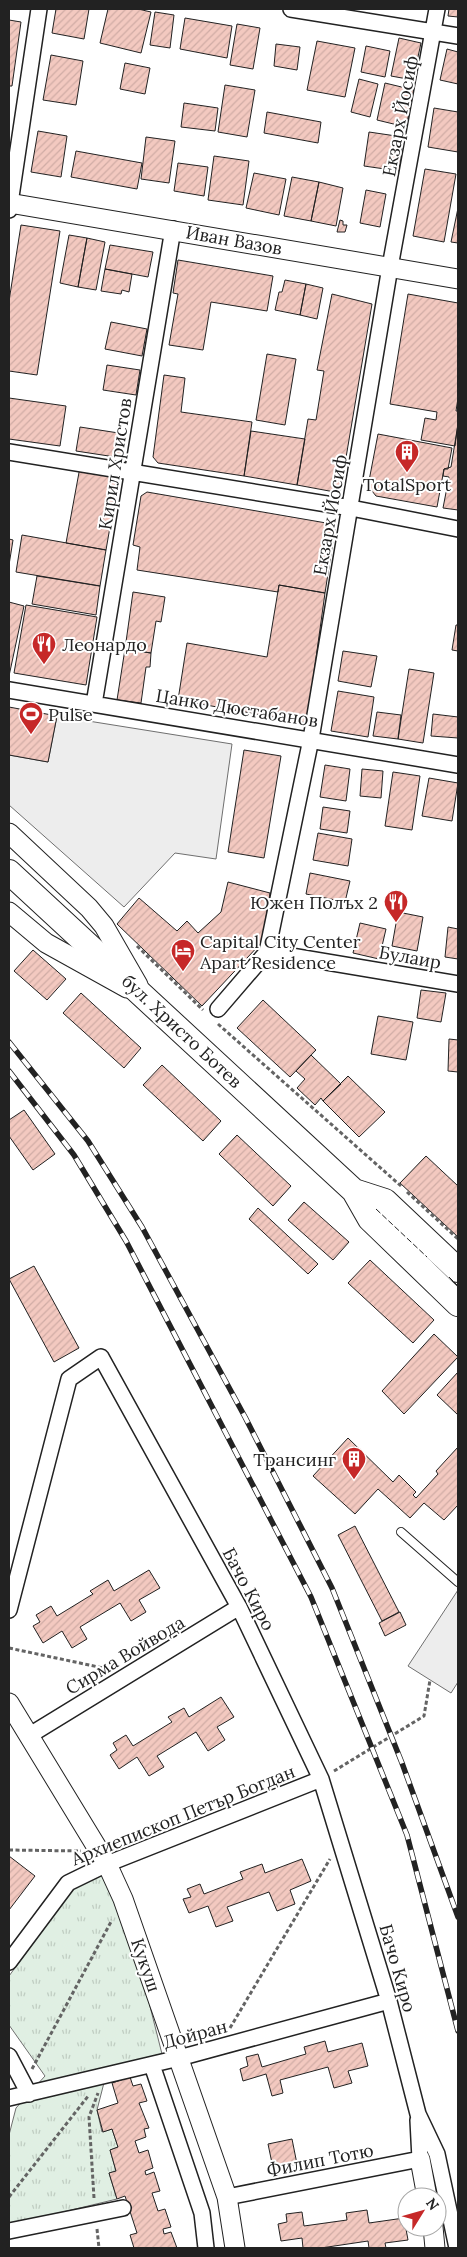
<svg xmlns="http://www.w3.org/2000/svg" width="467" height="2257" viewBox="0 0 467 2257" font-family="Lora,serif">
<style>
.grass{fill:url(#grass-tufts);stroke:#6f6f6f}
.parking{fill:#ededed;stroke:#6f6f6f}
.building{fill:url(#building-hatch);stroke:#222}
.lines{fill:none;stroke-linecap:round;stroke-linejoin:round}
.service-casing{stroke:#222;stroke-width:10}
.minor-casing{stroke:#222;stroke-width:18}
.tertiary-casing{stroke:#222;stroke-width:21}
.primary-casing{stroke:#222;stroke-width:26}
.path{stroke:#646464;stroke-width:3;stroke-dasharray:4 2.5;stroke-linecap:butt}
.service{stroke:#fff;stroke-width:8}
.minor{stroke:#fff;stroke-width:15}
.tertiary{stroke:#fff;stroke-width:19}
.primary{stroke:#fff;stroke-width:24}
.rail-casing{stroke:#222;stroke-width:5.5}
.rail{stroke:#fff;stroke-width:4;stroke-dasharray:11;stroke-linecap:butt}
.fence{stroke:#222;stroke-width:1;stroke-dasharray:6 2.5;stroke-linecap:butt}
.labels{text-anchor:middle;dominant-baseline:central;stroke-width:4;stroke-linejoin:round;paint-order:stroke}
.street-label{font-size:18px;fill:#222;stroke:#fff}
.poi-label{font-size:18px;fill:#222;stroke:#fff;text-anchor:start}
</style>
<defs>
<pattern id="grass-tufts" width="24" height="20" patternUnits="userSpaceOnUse" patternTransform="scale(1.25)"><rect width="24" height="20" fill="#e0efe3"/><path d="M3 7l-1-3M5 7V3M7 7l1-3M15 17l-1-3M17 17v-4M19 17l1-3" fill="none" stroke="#c0cdc2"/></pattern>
<pattern id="building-hatch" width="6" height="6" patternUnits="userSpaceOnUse" patternTransform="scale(1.25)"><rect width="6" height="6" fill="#f3c9c0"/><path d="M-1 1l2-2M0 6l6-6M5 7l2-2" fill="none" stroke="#d0aca5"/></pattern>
</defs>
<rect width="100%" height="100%" fill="#fff"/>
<path class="grass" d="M103,1872l20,27 40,159 -56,13 -10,39 5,22 10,-3 6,18 -8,3 6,21 -7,2 8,26 -108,26v-90l7,-27 29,-32 -36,-51v-49l76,-103z"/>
<path class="parking" d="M57,716l175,28 -16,115 -41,-6 -51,54 -115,-102v-50l39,7z
M458,1590v92l-7,11 -43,-27z"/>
<path class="building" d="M56,9h33l-5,30 -32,-6z
M108,9h30l13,3 -10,41 -41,-10z
M449,9h9v8l-10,-1z
M155,12l19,3 -4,33 -20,-3z
M185,18l47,8 -5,32 -47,-9z
M9,20l12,2 -9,64h-3z
M237,24l23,4 -7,41 -23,-4z
M399,38l22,5 -8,37 -22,-4z
M317,41l38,7 -10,49 -38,-7z
M276,44l24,3 -3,23 -23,-4z
M366,46l24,5 -5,26 -24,-5z
M447,49l11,3v32l-18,-4z
M51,55l32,6 -7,44 -33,-5z
M125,63l25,5 -5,26 -25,-5z
M359,79l19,5 -8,33 -19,-5z
M385,83l29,7 -8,37 -29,-7z
M225,85l30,5 -8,47 -29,-5z
M184,103l34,5 -3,23 -34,-4z
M434,108l24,4v40l-30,-5z
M267,112l54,10 -3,21 -54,-10z
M38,131l29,5 -6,41 -30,-5z
M369,132l34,5 -4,34 -35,-5z
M146,137l29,4 -6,42 -28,-4z
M76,151l66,12 -5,26 -66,-12z
M214,156l35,5 -6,44 -35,-5z
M178,163l30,4 -4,29 -30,-5z
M425,169l31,5 -12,68 -31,-6z
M254,173l32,6 -7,36 -33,-7z
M292,177l27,5 -8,39 -27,-5z
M319,182l24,6 -7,38 -25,-5z
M366,190l20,4 -6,33 -20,-4z
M458,208v35l-7,-1z
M340,220l3,1v4h4l-2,7h-8z
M21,225l39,6 -23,144 -28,-4v-70z
M69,235l18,3 -9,49 -18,-4z
M87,238l18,4 -9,48 -18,-3z
M110,245l43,7 -5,25 -43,-8z
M178,260l95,16 -6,35 -56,-9 -8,48 -34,-5 9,-51 -5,-1z
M105,269l27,5 -3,18 -7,-2 -1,4 -20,-3z
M285,280l21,4 -6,31 -25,-5 4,-18h3z
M306,284l17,4 -6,31 -17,-4z
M332,294l40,10 -32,189 -43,-8 11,-66 8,1 8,-49 -7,-1z
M408,294l50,9v95l-2,13h2v13l-3,22 -34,-6 4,-22 11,2 1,-8 -47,-8z
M111,322l36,7 -5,27 -37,-7z
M267,354l29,5 -11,66 -29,-5z
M107,365l33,5 -4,25 -33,-5z
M164,375l21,3 -4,34 71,10 -8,54 -86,-13 -5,-6z
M9,398l57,8 -6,40 -51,-7z
M458,424v86l-15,-2 6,-31 -6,-1 1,-7 7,-2z
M80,427l45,7 -3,24 -46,-7z
M251,431l54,8 -8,46 -53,-9z
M378,434l74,14 -4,21h-4l-7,38 -61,-11 -8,-10z
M80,467l39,8 -13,75 -40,-7z
M147,492l185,32 3,4 -10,65 -46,-8 -1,7 -141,-22 3,-23 -7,-2 8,-49z
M22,535l84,15 -6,36 -84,-14z
M9,539l4,1 -4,25z
M37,576l63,10 -4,29 -64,-11z
M279,585l46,8 -18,130 -129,-23 9,-57 80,14z
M133,592l32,5 -4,25 -5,-1 -5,32 -26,-4z
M9,602l15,4 -15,70z
M26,605l71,12 -11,68 -72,-12z
M456,625h2v26l-6,-1z
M125,649l26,4 -1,14h-4l-5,36 -24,-3z
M343,651l34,5 -6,31 -33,-6z
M409,669l25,4 -11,70 -25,-4z
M338,691l36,6 -6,40 -37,-6z
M9,707l48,9 -9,46 -39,-7z
M377,712l24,3 -3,24 -25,-3z
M433,714l25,3v21l-27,-2z
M244,750l37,6 -17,102 -36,-6z
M325,765l25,4 -4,32 -26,-4z
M362,769l21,2 -2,27 -21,-2z
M393,772l27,4 -8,54 -27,-4z
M429,778l29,5 -6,38 -30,-5z
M323,807l27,4 -3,22 -27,-4z
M318,833l34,6 -4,27 -35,-6z
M310,873l40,8 -5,21 -39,-8z
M228,882l42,11 -8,49 -60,64 -85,-82 22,-26 38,33 10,-10 11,12 23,-21z
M398,912l25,5 -6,34 -25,-5z
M360,923l26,6 -7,30 -26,-6z
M448,927l10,2v30l-13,-2z
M33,950l33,29 -19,21 -33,-29z
M421,990l25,3 -5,29 -24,-4z
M81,993l60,55 -17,20 -61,-55z
M263,1000l53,50 -26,27 -53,-49z
M378,1016l35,6 -7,38 -35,-6z
M449,1039l9,1v32l-10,-1z
M311,1055l30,29 -18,17 -2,-3 -6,7 -18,-17 8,-9 -9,-8z
M162,1065l59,56 -18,20 -60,-56z
M348,1076l37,36 -26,25 -36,-36z
M24,1110l31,44 -22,16 -24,-34v-16z
M237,1135l54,51 -18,20 -54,-52z
M426,1156l32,30v51l-58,-54z
M304,1202l45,40 -16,18 -45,-40z
M258,1208l60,56 -10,10 -59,-55z
M370,1260l64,60 -21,23 -65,-60z
M34,1266l45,82 -25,14 -45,-83z
M434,1334l24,23 -54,57 -22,-23z
M458,1372v43l-21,-20z
M348,1438l45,44 6,-7 17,17 -3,3 3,3 22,-24 -2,-3 22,-24v58l-14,15 -20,-17 -14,15 -32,-29 -23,25 -42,-38z
M355,1526l44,86 -17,9 -44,-86z
M149,1570l11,18 -21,12 7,12 -15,9 -11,-18 -40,24 7,12 -15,9 -10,-17 -19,12 -10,-17 7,-4 -4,-7 15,-9 6,10 36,-22 -3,-3 18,-11 6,11z
M400,1612l6,13 -21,11 -6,-13z
M221,1697l13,20 -17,10 8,13 -17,11 -12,-19 -39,24 7,11 -15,9 -12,-19 -18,12 -9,-14 7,-5 -4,-7 13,-8 7,11 39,-24 -4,-5 16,-9 5,9z
M9,1856l26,20 -26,34z
M302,1859l9,22 -21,9 5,14 -18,7 -8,-19 -42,15 6,14 -17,6 -8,-21 -19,7 -6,-14 8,-2 -4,-8 13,-5 4,10 39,-15 -3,-7 22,-8 3,9z
M325,2041l3,11 34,-9 6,23 -20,5 4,12 -18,5 -6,-21 -48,13 3,13 -11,3 -6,-22 -23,7 -3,-12 8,-3 -2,-9 12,-3 4,13 44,-13 -2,-7z
M130,2077l3,9 8,-2 6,17 -8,2 10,25 -5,1 2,8 -11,4 4,12 9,-3 5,18 -8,3 1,4 8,-3 6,19 -8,2 6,18 7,-2 6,18 -8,2 1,5 7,-2 6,16h-43l-4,-13 7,-2 -12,-37 -8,3 -8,-26 7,-2 -6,-21 8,-3 -6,-18 -9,3 -6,-22 21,-7 -6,-20z
M292,2139l5,25 -24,4 -5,-24z
M367,2210l2,13 35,-5 4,22 -23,3 1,5h-17l-1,-7 -47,7h-18l-1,-10 -21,3 -3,-17 9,-2 -1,-8 16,-2 2,14 43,-6 -1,-7z"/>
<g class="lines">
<defs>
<path id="service" d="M401,1532l57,50"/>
<path id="minor" d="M291,9l167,27
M9,210l30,-201
M9,452l342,56 107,21
M9,690l449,75
M94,704l79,-475
M267,952l191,32
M218,1009l49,-57 44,-213 79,-472 47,-258
M9,1610l60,-231 32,-22 138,250 82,172 68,222 29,113 19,40 20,94
M30,1735l209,-128
M9,1962l59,-79 39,-19 214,-85
M9,2056l20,38
M152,2065l50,148 4,35
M9,2098l170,-40 210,-57
M227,2197l193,-38 -2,-39
M9,2231l114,-23"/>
<path id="tertiary" d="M9,203l449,76
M9,833l80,75 15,18 34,59
M9,912l37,31 81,45
M9,1703l98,161 16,35 104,298 8,51
M420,2159l7,38
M433,2227l2,21"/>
<path id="primary" d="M9,872l345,319 16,28 88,85
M354,1191l31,10 73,69"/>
</defs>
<use href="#service" class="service-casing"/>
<use href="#minor" class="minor-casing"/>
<use href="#tertiary" class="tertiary-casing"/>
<use href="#primary" class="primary-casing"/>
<path class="path" d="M137,946l66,64
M218,1024l183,162
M407,1192l51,47
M9,1648l99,21
M334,1771l90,-55 6,-36
M9,1850l72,1
M230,2028l100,-169
M32,2069l80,-149
M9,2197l80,-102
M94,2198l-5,-81 9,-24
M97,2229l2,19"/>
<use href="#service" class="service"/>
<use href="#minor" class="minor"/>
<use href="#tertiary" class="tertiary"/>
<use href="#primary" class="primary"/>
<defs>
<path id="rail" d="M9,1042l79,99 54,86 103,190 87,171 70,175 56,154
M9,1071l65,84 52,86 185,356 96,238 51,196"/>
</defs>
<use href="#rail" class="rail-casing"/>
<use href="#rail" class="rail"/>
<path class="fence" d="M376,1209l51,48
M449,1277l9,9"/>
</g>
<defs>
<symbol id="building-pin" viewBox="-11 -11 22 30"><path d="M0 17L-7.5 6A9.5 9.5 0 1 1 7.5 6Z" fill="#c62828" stroke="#fff"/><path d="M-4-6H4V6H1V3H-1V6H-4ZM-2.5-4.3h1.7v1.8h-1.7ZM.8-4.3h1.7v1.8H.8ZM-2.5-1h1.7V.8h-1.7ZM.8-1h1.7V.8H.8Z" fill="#fff"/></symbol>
<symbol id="restaurant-pin" viewBox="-11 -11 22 30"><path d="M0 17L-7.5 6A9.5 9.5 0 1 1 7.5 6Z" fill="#c62828" stroke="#fff"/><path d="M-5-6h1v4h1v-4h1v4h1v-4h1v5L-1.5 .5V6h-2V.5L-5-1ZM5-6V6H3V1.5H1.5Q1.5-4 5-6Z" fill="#fff"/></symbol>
<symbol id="stadium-pin" viewBox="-11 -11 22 30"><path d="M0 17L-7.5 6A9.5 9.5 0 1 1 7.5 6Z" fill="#c62828" stroke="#fff"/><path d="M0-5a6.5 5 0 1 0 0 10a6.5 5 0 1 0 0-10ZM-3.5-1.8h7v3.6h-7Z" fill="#fff"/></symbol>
<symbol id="hotel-pin" viewBox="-11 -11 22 30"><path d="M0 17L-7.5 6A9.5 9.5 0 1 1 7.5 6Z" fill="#c62828" stroke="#fff"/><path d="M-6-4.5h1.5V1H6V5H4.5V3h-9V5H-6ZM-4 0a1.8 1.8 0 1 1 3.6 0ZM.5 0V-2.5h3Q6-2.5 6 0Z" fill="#fff"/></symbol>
</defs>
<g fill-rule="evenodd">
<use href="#building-pin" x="393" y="438" width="28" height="38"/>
<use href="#restaurant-pin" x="30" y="630" width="28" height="38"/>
<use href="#stadium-pin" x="17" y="700" width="28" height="38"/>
<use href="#restaurant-pin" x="382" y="888" width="28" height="38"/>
<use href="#hotel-pin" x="169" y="937" width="28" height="38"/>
<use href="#building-pin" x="340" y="1445" width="28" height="38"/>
</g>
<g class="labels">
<g class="street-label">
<text transform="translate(400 116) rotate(-79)">Екзарх Йосиф</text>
<text transform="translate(234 240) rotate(10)">Иван Вазов</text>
<text transform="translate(115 464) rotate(-81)">Кирил Христов</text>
<text transform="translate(330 515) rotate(-80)">Екзарх Йосиф</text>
<text transform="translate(237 708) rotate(9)">Цанко Дюстабанов</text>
<text transform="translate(410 957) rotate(10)">Булаир</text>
<text transform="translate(182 1031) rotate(43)">бул. Христо Ботев</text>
<text transform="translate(249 1589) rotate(62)">Бачо Киро</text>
<text transform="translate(125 1655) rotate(-31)">Сирма Войвода</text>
<text transform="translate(183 1815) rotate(-22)">Архиепископ Петър Богдан</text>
<text transform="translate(146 1965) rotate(71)">Кукуш</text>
<text transform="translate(398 1968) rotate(74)">Бачо Киро</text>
<text transform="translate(195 2034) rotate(-15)">Дойран</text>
<text transform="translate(320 2160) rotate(-11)">Филип Тотю</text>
</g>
<g class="poi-label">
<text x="407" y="484" text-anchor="middle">TotalSport</text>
<text x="62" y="644">Леонардо</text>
<text x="48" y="714">Pulse</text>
<text x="378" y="902" text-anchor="end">Южен Полъх 2</text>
<text x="200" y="941">Capital City Center<tspan x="200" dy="21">Apart Residence</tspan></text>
<text x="336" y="1459" text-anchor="end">Трансинг</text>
</g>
</g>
<rect width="467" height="2257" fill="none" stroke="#222222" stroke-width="20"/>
<g transform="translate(422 2212) rotate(53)"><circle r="24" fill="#ffffff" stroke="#a7a7a7"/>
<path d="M0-4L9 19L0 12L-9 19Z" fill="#c62828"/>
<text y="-8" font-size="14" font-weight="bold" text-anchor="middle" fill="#222222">N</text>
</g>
</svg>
